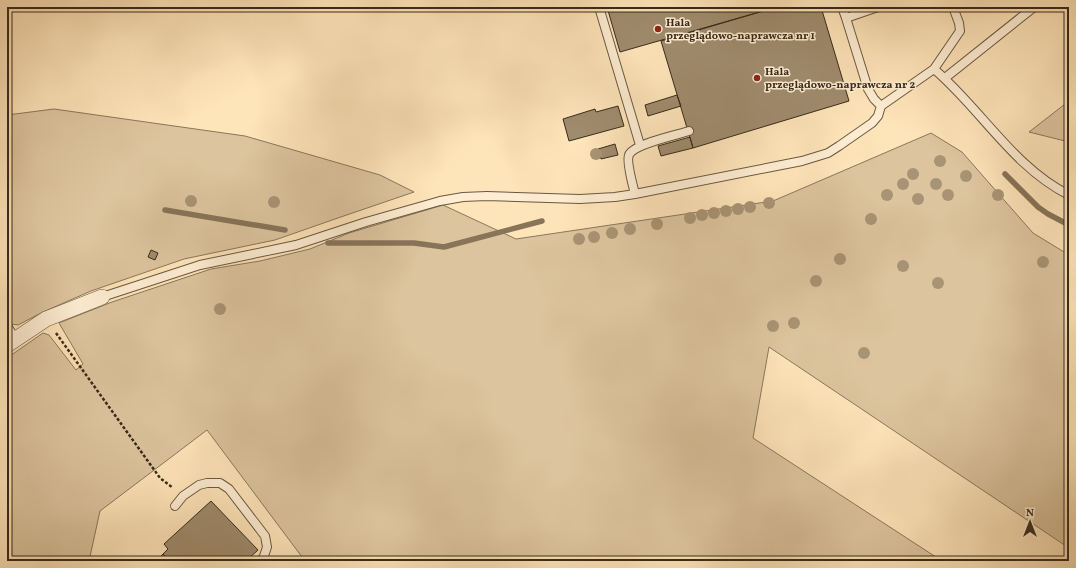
<svg xmlns="http://www.w3.org/2000/svg" width="1076" height="568" viewBox="0 0 1076 568" font-family="Vollkorn,serif">
<style>
.green{fill:#dcc49e;stroke:#8a775c}
.lines{fill:none;stroke-linecap:round;stroke-linejoin:round}
.stream{stroke:#877459;stroke-width:5.5}
.building{fill:#9f8b6d;stroke:#382a1a}
.service-casing{stroke:#6a5842;stroke-width:10}
.minor-casing{stroke:#6a5842;stroke-width:16}
.path{stroke:#382a1a;stroke-width:2.5;stroke-dasharray:3 2;stroke-linecap:butt}
.service{stroke:#feedd2;stroke-width:8}
.minor{stroke:#feedd2;stroke-width:15}
.tree{fill:#a89374}
.poi-dot{fill:#8f2418;stroke:#feedd2;stroke-width:1.5}
.labels{text-anchor:middle;dominant-baseline:central;stroke-width:3;stroke-linejoin:round;paint-order:stroke}
.poi-label{font-size:11px;font-weight:bold;fill:#382a1a;stroke:#feedd2;text-anchor:start}
</style>
<rect width="100%" height="100%" fill="#fee4b9"/>
<filter id="stains"><feTurbulence type="fractalNoise" baseFrequency=".005" numOctaves="4"/><feColorMatrix values="0 0 0 0 .2 0 0 0 0 .09 0 0 0 0 .02 0 0 0 .5 -.17"/></filter>
<radialGradient id="worn" r=".72"><stop offset=".6" stop-color="#630" stop-opacity="0"/><stop offset="1" stop-color="#630" stop-opacity=".3"/></radialGradient>
<path class="green" d="M1069,100v42l-40,-10 40,-31z
M54,109l191,27 135,39 34,17 -79,27 -60,21 -91,19 -93,32 -48,21 -25,13 -7,-1 -4,-5v-204z
M931,133l31,19 71,81 36,22v293l-300,-201 -16,91 189,123h-637l-98,-131 -107,81 -11,50h-82v-203l36,-25 6,2 27,35 7,-6 -24,-41 53,-21 99,-33 49,-8 50,-12 39,-16 94,-28 73,34 257,-38z"/>
<g class="lines">
<path class="stream" d="M1005,174l33,33 10,7 21,11
M165,210l120,20
M328,243h86l30,4 98,-26"/>
</g>
<path class="building" d="M607,7h170l-157,45z
M777,7h44l28,94 -156,47 -32,-107z
M677,95l4,11 -33,10 -3,-11z
M618,106l6,20 -55,15 -6,-22 32,-10 1,3z
M690,137l3,11 -32,8 -3,-10z
M615,144l3,11 -17,4 -3,-10z
M151,250l7,3 -3,7 -7,-3z
M211,501l47,49 -12,11h-76l-7,-7 5,-5 -4,-5z
M163,554l7,7h-19l3,-3 2,3z"/>
<g class="lines">
<defs>
<path id="service" d="M599,7l41,138
M842,7l4,11 32,-11
M846,18l22,71 6,10 7,7
M934,69c47,40 79,98 135,126
M945,78l89,-71
M635,194c-2,-8 -9,-33 -6,-39 4,-11 48,-20 60,-24
M102,297l98,-32 96,-20 70,-23 74,-21 23,-4 24,-1 93,3 35,-2 20,-3 167,-33 26,-8 11,-7 33,-23 6,-7 3,-10 53,-37 26,-38 -1,-8 -6,-16
M7,326l9,14
M175,506l8,-10 16,-11 8,-2h13l9,6 36,47 2,11 -3,9 -3,5"/>
<path id="minor" d="M7,345l39,-26 56,-22"/>
</defs>
<use href="#service" class="service-casing"/>
<use href="#minor" class="minor-casing"/>
<path class="path" d="M56,333l104,145 13,10"/>
<use href="#service" class="service"/>
<use href="#minor" class="minor"/>
</g>
<g class="tree">
<circle cx="596" cy="154" r="6"/>
<circle cx="940" cy="161" r="6"/>
<circle cx="913" cy="174" r="6"/>
<circle cx="966" cy="176" r="6"/>
<circle cx="903" cy="184" r="6"/>
<circle cx="936" cy="184" r="6"/>
<circle cx="887" cy="195" r="6"/>
<circle cx="948" cy="195" r="6"/>
<circle cx="998" cy="195" r="6"/>
<circle cx="918" cy="199" r="6"/>
<circle cx="191" cy="201" r="6"/>
<circle cx="274" cy="202" r="6"/>
<circle cx="769" cy="203" r="6"/>
<circle cx="750" cy="207" r="6"/>
<circle cx="738" cy="209" r="6"/>
<circle cx="726" cy="211" r="6"/>
<circle cx="714" cy="213" r="6"/>
<circle cx="702" cy="215" r="6"/>
<circle cx="690" cy="218" r="6"/>
<circle cx="871" cy="219" r="6"/>
<circle cx="657" cy="224" r="6"/>
<circle cx="630" cy="229" r="6"/>
<circle cx="612" cy="233" r="6"/>
<circle cx="594" cy="237" r="6"/>
<circle cx="579" cy="239" r="6"/>
<circle cx="840" cy="259" r="6"/>
<circle cx="1043" cy="262" r="6"/>
<circle cx="903" cy="266" r="6"/>
<circle cx="816" cy="281" r="6"/>
<circle cx="938" cy="283" r="6"/>
<circle cx="220" cy="309" r="6"/>
<circle cx="794" cy="323" r="6"/>
<circle cx="773" cy="326" r="6"/>
<circle cx="864" cy="353" r="6"/>
</g>
<g class="poi-dot">
<circle cx="658" cy="29" r="4"/>
<circle cx="757" cy="78" r="4"/>
</g>
<g class="labels">
<g class="poi-label">
<text x="666" y="23">Hala<tspan x="666" dy="13">przeglądowo-naprawcza nr 1</tspan></text>
<text x="765" y="72">Hala<tspan x="765" dy="13">przeglądowo-naprawcza nr 2</tspan></text>
</g>
</g>
<rect width="1076" height="568" fill="none" stroke="#fee4b9" stroke-width="24"/>
<rect x="8" y="8" width="1060" height="552" fill="none" stroke="#382a1a" stroke-width="2"/>
<rect x="12" y="12" width="1052" height="544" fill="none" stroke="#382a1a"/>
<g transform="translate(1030 522)" stroke="#feedd2" stroke-width="3" paint-order="stroke">
<path d="M0-3L7 15L0 10L-7 15Z" fill="#382a1a"/>
<text y="-6" font-size="11" font-weight="bold" text-anchor="middle" fill="#382a1a">N</text>
</g>
<rect width="100%" height="100%" filter="url(#stains)"/>
<rect width="100%" height="100%" fill="url(#worn)"/>
</svg>
